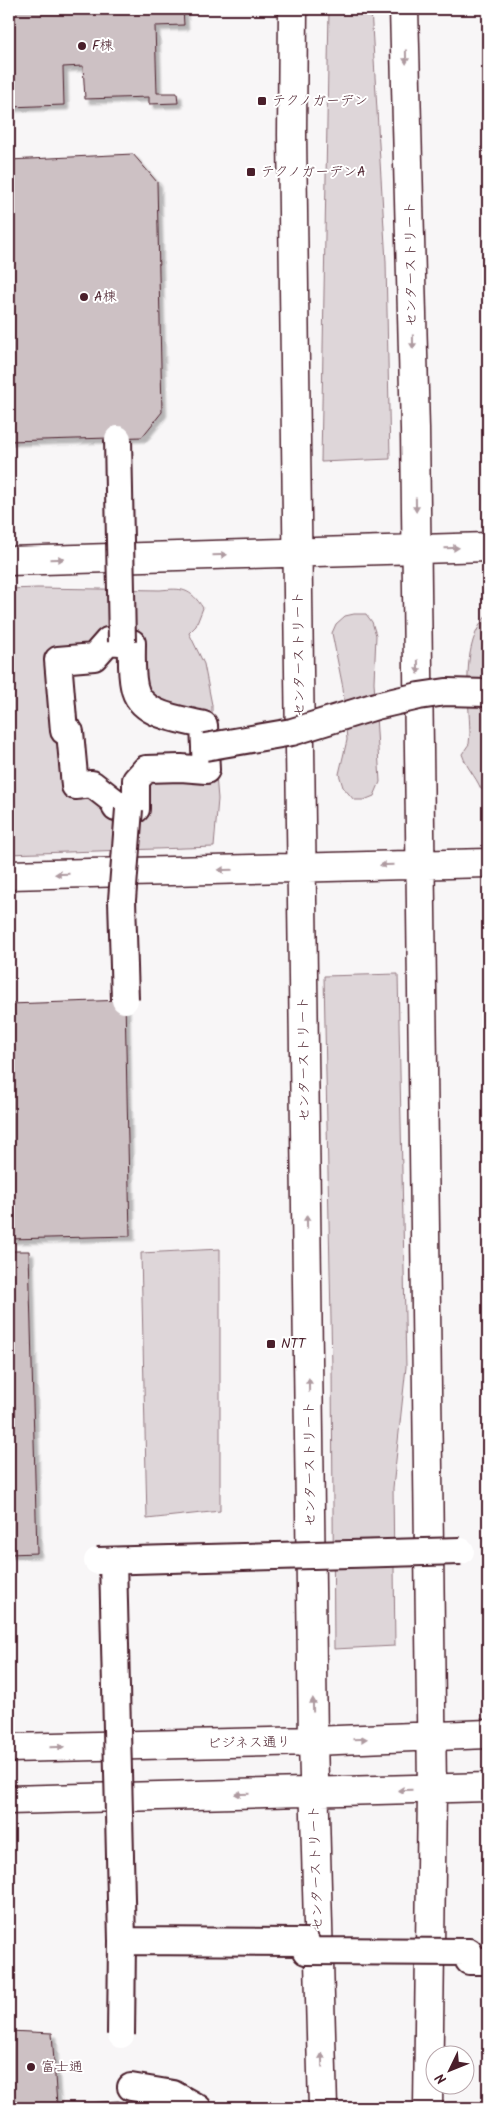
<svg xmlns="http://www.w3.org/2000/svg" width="497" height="2117" viewBox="0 0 497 2117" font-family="Kalam,'Klee One',sans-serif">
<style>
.green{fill:#ded6d9;stroke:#947a82;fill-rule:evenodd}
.building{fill:#cdc1c4;stroke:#4a1f2b;filter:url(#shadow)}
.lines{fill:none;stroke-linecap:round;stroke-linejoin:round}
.pedestrian-casing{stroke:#4a1f2b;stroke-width:30}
.tertiary-casing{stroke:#4a1f2b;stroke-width:31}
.pedestrian{stroke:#fff;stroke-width:26}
.tertiary{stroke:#fff;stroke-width:28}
.pedestrian-bridge-casing{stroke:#4a1f2b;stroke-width:30;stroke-linecap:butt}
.pedestrian-bridge{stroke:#fff;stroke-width:26}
.oneway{fill:#ae9aa0}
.poi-dot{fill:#4a1f2b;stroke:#fff;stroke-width:2}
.labels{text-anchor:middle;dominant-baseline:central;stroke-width:4;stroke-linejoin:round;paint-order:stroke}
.poi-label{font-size:14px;fill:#4a1f2b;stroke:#fff;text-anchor:start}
.street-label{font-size:14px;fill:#4a1f2b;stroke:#fff}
</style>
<defs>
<filter id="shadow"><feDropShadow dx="4.5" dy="4.5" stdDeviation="1" flood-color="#0004"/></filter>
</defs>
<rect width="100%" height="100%" fill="#f8f6f7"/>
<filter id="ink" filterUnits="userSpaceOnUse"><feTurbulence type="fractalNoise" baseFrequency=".02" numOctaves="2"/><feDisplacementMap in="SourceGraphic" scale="10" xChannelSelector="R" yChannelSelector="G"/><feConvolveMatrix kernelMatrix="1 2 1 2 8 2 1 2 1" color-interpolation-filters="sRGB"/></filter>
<g filter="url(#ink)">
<path class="green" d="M329,9h42l15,253 4,197 -69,3z
M38,588l122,2c22,-2 30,-2 43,18l-7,18 -7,7 15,31 8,41v23l6,71 -4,48 -205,7v-265zM132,643l21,68 51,14 2,45 -70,10 -21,22 -40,-16 -17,-126z
M354,614h12l6,8 4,13 -2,47 6,100 -6,14 -10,4h-10l-11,-13 -4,-13 8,-34 -4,-52 -11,-55 4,-9 9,-8z
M488,614v178l-7,-3c-6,-14 -14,-20 -19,-35l7,-10 1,-11c-1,-37 -10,-89 18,-119z
M398,974l8,393 -13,121 2,158 -61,3 -2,-281 -8,-392z
M220,1249v262l-73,8 -6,-266z"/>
<path class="building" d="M9,9h174l1,16 -29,1 2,67h20l1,10 -29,1v-7l-64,2 -2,-33 -20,1 1,38 -55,2z
M133,154l24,28 5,230 -20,25 -133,4v-281z
M125,1000l5,236 -121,3v-235z
M9,1251h20l8,302 -28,1z
M9,2031l43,2 5,72 61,-4 28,7h-137z"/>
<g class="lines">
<defs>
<path id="pedestrian" d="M108,641l24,2c0,14 -1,29 2,43 5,30 46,33 70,39l2,45 -25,-2 -35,1 -10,11v29l-20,-1 -1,-6 -23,-18 -17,2 -5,-54 -6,-1 -6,-71 36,-3z
M131,2087l42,7 25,14"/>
<path id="tertiary" d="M293,9l-1,126 21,1606 10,367
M404,9l11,420 17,1360 -4,319
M9,561l479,-14
M9,875l479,-12
M9,1748l304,-7 175,-7
M9,1800l479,-13"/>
</defs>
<use href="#pedestrian" class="pedestrian-casing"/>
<use href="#tertiary" class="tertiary-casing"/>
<use href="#pedestrian" class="pedestrian"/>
<use href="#tertiary" class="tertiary"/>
<defs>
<path id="pedestrian-bridge" d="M118,439l4,203
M205,747l87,-15 84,-26 43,-10 27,-4 41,1
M125,1000l-3,-100 7,-91
M113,1560l9,381 -1,94
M97,1561l364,-10
M122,1941l184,1v9l163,1v9h19"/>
</defs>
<use href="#pedestrian-bridge" class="pedestrian-bridge-casing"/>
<use href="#pedestrian-bridge" class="pedestrian-bridge"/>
</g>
<defs><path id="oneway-solid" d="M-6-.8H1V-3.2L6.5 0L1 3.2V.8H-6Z" transform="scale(1.25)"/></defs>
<g class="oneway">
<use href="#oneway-solid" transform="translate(406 57) rotate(89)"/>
<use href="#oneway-solid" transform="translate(413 342) rotate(89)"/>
<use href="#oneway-solid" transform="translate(416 505) rotate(89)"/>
<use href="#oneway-solid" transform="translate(452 548) rotate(-2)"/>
<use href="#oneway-solid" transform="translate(220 555) rotate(-2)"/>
<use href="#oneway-solid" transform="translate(57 559) rotate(-2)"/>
<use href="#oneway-solid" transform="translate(418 667) rotate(89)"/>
<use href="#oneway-solid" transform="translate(387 865) rotate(179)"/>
<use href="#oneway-solid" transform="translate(225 870) rotate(178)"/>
<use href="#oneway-solid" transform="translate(62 874) rotate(178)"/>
<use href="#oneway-solid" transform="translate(307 1222) rotate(-91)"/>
<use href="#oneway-solid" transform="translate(309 1385) rotate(-91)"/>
<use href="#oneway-solid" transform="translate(313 1705) rotate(-91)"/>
<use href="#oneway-solid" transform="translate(360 1739) rotate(-2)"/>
<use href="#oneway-solid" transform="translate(57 1747) rotate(-1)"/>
<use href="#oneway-solid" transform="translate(405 1790) rotate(178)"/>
<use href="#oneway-solid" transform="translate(242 1794) rotate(179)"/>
<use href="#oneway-solid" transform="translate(322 2060) rotate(-92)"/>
</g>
</g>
<g class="poi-dot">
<circle cx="82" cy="46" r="5"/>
<rect x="257" y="96" width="10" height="10" rx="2.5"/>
<rect x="246" y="167" width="10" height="10" rx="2.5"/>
<circle cx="84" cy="297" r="5"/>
<rect x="266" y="1339" width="10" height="10" rx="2.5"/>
<circle cx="31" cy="2067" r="5"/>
</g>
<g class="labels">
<g class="poi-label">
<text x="92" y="46">F棟</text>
<text x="272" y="101">テクノガーデン</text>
<text x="261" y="172">テクノガーデンA</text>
<text x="94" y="297">A棟</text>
<text x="281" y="1344">NTT</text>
<text x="41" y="2067">富士通</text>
</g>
<g class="street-label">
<text transform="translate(411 264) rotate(-91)">センターストリート</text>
<text transform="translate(299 654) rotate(-91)">センターストリート</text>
<text transform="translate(304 1059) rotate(-91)">センターストリート</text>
<text transform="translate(310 1464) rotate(-91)">センターストリート</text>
<text transform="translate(249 1743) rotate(-1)">ビジネス通り</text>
<text transform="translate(316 1868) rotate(-92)">センターストリート</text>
</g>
</g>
<rect width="497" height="2117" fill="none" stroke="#fff" stroke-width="30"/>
<rect x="15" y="15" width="467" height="2087" fill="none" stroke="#4a1f2b" stroke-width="2" filter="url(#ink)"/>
<g transform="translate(450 2070) rotate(227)"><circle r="24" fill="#ffffff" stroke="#b7a5aa"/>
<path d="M0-4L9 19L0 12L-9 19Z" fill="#4a1f2b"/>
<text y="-8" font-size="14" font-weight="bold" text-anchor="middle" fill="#4a1f2b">N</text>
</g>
</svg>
